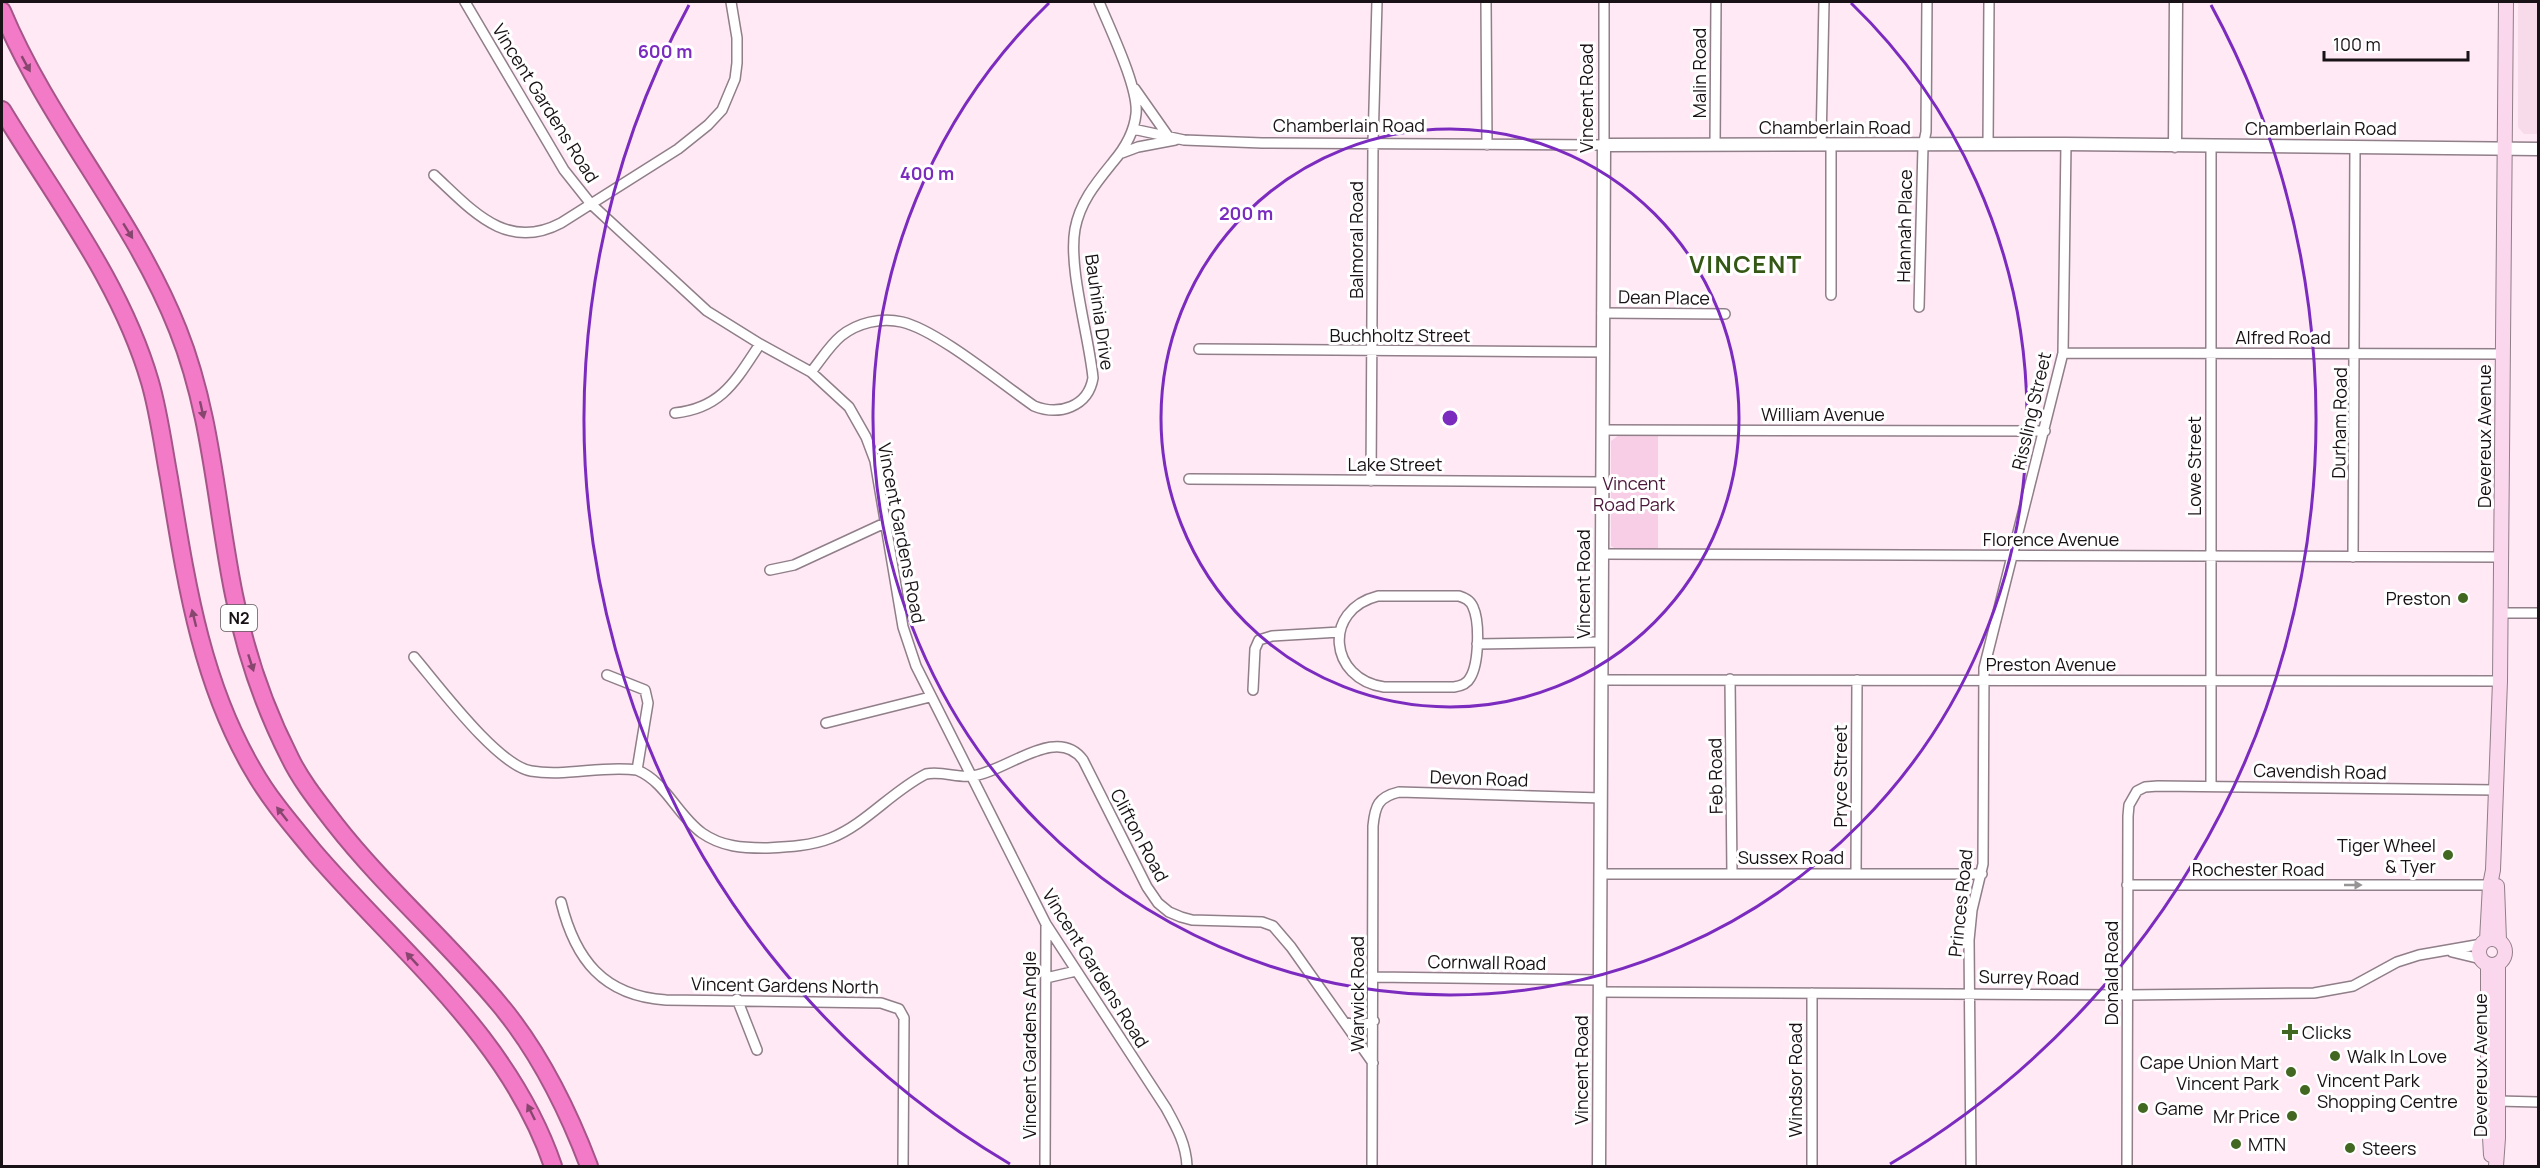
<svg xmlns="http://www.w3.org/2000/svg" width="2540" height="1168" viewBox="0 0 2540 1168" font-family="Manrope,sans-serif">
<style>
.built{fill:#f7dbeb}
.green{fill:#f7cee5}
.lines{fill:none;stroke-linecap:round;stroke-linejoin:round}
.minor-casing{stroke:#907e88;stroke-width:12}
.tertiary-casing{stroke:#907e88;stroke-width:15}
.secondary-casing{stroke:#907e88;stroke-width:16}
.motorway-casing{stroke:#a65589;stroke-width:20}
.minor{stroke:#fff;stroke-width:9}
.tertiary{stroke:#fff;stroke-width:12}
.secondary{stroke:#fbd7ee;stroke-width:14}
.motorway{stroke:#f37ac7;stroke-width:16}
.oneway{fill:#86466e}
.oneway2{fill:#979496}
.ring{fill:none;stroke:#7b2cbf;stroke-width:3}
.poi-dot{fill:#426721;stroke:#fff;stroke-width:2}
.labels{text-anchor:middle;dominant-baseline:central;stroke-width:6;stroke-linejoin:round;paint-order:stroke}
.shield{fill:#fff;stroke:#5d585b;stroke-width:1.5}
.shield-label{font-size:16px;font-weight:bold;fill:#181115}
.street-label{font-size:18px;fill:#181115;stroke:#fff}
.park-label{font-size:18px;fill:#4c173a;stroke:#fff}
.poi-label{font-size:18px;fill:#181115;stroke:#fff;text-anchor:start}
.district-label{font-size:24px;font-weight:bold;letter-spacing:1.5px;fill:#355716;stroke:#fff}
.centre{fill:#7b2cbf;stroke:#fff;stroke-width:3}
.ring-label{font-size:18px;text-anchor:middle;font-weight:bold;fill:#7b2cbf;stroke:#fff;stroke-width:6;stroke-linejoin:round;paint-order:stroke}
</style>
<rect width="100%" height="100%" fill="#fee9f5"/>
<path class="built" d="M2518,2h20v132h-14l-6,-7z"/>
<path class="green" d="M1619,435h39v114h-42l-5,-3v-105z"/>
<g class="lines">
<defs>
<path id="minor" d="M465,2l99,168 27,34 116,107 53,33 51,28 38,35 17,30 9,24 28,166 13,39 130,258 120,184c11,20 20,36 21,58
M1486,2l1,143
M1135,89l33,47
M1133,129l51,11 78,3 342,2v-143
M1715,145l1,-143
M1821,145l3,-143
M1988,145l1,-143
M2211,145v641
M1122,153l16,-6 37,-7
M434,175c38,35 72,77 127,48l117,-74 30,-24 14,-15 13,-31 2,-16v-25l-6,-36
M1831,295v-150
M1919,307l4,-161 3,-14 1,-130
M1602,313l123,1
M1199,349l403,3
M2063,353l439,1
M811,372c10,-12 18,-26 30,-36 16,-13 40,-19 61,-14 35,8 100,62 132,84 25,10 54,1 59,-28 -4,-42 -25,-110 -18,-149 5,-27 21,-46 38,-67 12,-14 21,-29 23,-48 3,-26 -27,-87 -37,-112
M675,413c47,-5 61,-33 85,-69
M1602,430l443,1
M1189,479l412,3
M1371,481l2,-338 4,-141
M1602,554l899,3
M2353,557l2,-410
M770,570l24,-5 93,-43
M1378,596h81c6,2 11,4 14,11 7,15 6,57 -3,71 -3,6 -9,8 -16,9h-70c-55,-8 -62,-77 -6,-91z
M2500,613h38
M1477,644l124,-2
M414,657c24,28 83,108 117,114 35,6 71,-6 106,-1 29,12 40,45 65,63 20,14 41,15 65,15 21,-1 44,-2 64,-10 35,-14 61,-47 95,-64 17,-3 31,4 46,2 34,-4 85,-52 111,-16l64,127 11,16 11,9 12,5 11,3 70,2 11,4 18,21 82,116
M607,675l38,15 3,13 -11,67
M1730,679l2,195
M1601,680l899,1
M1253,690l2,-41 4,-9 13,-4 68,-4
M826,723l104,-26
M1856,873l1,-193
M1601,874h381
M2127,885h366
M561,902c14,57 42,94 105,98l215,3 18,6 5,9 -1,148
M2452,952l29,7
M1374,977l226,3
M1046,978l30,-7
M1600,992l527,3 187,-2 39,-7 44,-24 22,-7 63,-11
M1812,993v173
M737,999l20,51
M1344,1022l15,4 15,-5
M2498,1101l40,1
M1045,1166l1,-242
M1372,1166l1,-340c2,-20 5,-29 26,-34l202,6
M1971,1166l-2,-226 3,-30 11,-46 1,-196 79,-315 3,-209
M2127,1166l1,-350 1,-11 8,-14 8,-4 13,-1 338,4"/>
<path id="tertiary" d="M2175,146l1,-144
M1599,1166l5,-1021 462,-1 472,5"/>
<path id="secondary" d="M2497,886l2,54
M2479 952a13 13 0 1 1 26 0a13 13 0 1 1-26 0Z
M2487,940l3,-55 3,-15 7,-189 6,-679
M2488,965v136l3,54
M2496,1166l2,-28v-174"/>
<path id="motorway" d="M2,11c47,113 131,205 176,319 34,85 38,177 56,265 11,56 30,112 56,163 11,23 29,45 45,66 50,64 113,118 165,181 40,48 67,103 89,161
M2,110c53,88 119,172 148,272 9,31 13,64 19,96 17,102 31,202 84,292 17,30 40,56 62,83 87,101 194,184 238,313"/>
</defs>
<use href="#minor" class="minor-casing"/>
<use href="#tertiary" class="tertiary-casing"/>
<use href="#secondary" class="secondary-casing"/>
<use href="#motorway" class="motorway-casing"/>
<use href="#minor" class="minor"/>
<use href="#tertiary" class="tertiary"/>
<use href="#secondary" class="secondary"/>
<use href="#motorway" class="motorway"/>
</g>
<defs><path id="oneway-solid" d="M-6-.8H1V-3.2L6.5 0L1 3.2V.8H-6Z" transform="scale(1.5)"/></defs>
<g class="oneway">
<use href="#oneway-solid" transform="translate(26 64) rotate(61)"/>
<use href="#oneway-solid" transform="translate(128 231) rotate(58)"/>
<use href="#oneway-solid" transform="translate(202 410) rotate(77)"/>
<use href="#oneway-solid" transform="translate(194 618) rotate(-104)"/>
<use href="#oneway-solid" transform="translate(251 663) rotate(72)"/>
<use href="#oneway-solid" transform="translate(282 814) rotate(-128)"/>
<use href="#oneway-solid" transform="translate(412 959) rotate(-133)"/>
<use href="#oneway-solid" transform="translate(531 1112) rotate(-116)"/>
</g>
<use class="oneway2" href="#oneway-solid" transform="translate(2353 885)"/>
<g class="ring">
<circle cx="1450" cy="418" r="289"/>
<path d="M1851 3A577 577 0 1 1 1049 3"/>
<path d="M1010 1164A866 866 0 0 1 689 5M2211 5A866 866 0 0 1 1890 1164"/>
</g>
<g class="poi-dot">
<circle cx="2463" cy="598" r="6"/>
<circle cx="2448" cy="855" r="6"/>
<path d="M2287 1023h6v6h6v6h-6v6h-6v-6h-6v-6h6z"/>
<circle cx="2335" cy="1056" r="6"/>
<circle cx="2291" cy="1072" r="6"/>
<circle cx="2305" cy="1090" r="6"/>
<circle cx="2143" cy="1108" r="6"/>
<circle cx="2292" cy="1116" r="6"/>
<circle cx="2236" cy="1144" r="6"/>
<circle cx="2350" cy="1148" r="6"/>
</g>
<g class="labels">
<rect class="shield" x="221" y="605" width="36" height="26" rx="4.5"/>
<g class="shield-label">
<text x="239" y="618">N2</text>
</g>
<g class="street-label">
<text transform="translate(1699 73) rotate(-90)">Malin Road</text>
<text transform="translate(1586 98) rotate(-90)">Vincent Road</text>
<text transform="translate(546 103) rotate(58)">Vincent Gardens Road</text>
<text x="1349" y="125">Chamberlain Road</text>
<text x="1835" y="127">Chamberlain Road</text>
<text x="2321" y="128">Chamberlain Road</text>
<text transform="translate(1904 226) rotate(-89)">Hannah Place</text>
<text transform="translate(1356 240) rotate(-90)">Balmoral Road</text>
<text transform="translate(1664 297) rotate(1)">Dean Place</text>
<text transform="translate(1100 312) rotate(82)">Bauhinia Drive</text>
<text x="1400" y="335">Buchholtz Street</text>
<text x="2283" y="337">Alfred Road</text>
<text transform="translate(2031 411) rotate(-77)">Rissling Street</text>
<text x="1823" y="414">William Avenue</text>
<text transform="translate(2339 423) rotate(-89)">Durham Road</text>
<text transform="translate(2484 436) rotate(-90)">Devereux Avenue</text>
<text x="1395" y="464">Lake Street</text>
<text transform="translate(2194 466) rotate(-90)">Lowe Street</text>
<text transform="translate(902 533) rotate(79)">Vincent Gardens Road</text>
<text x="2051" y="539">Florence Avenue</text>
<text transform="translate(1583 584) rotate(-90)">Vincent Road</text>
<text x="2051" y="664">Preston Avenue</text>
<text transform="translate(2320 771) rotate(1)">Cavendish Road</text>
<text transform="translate(1715 776) rotate(-91)">Feb Road</text>
<text transform="translate(1840 776) rotate(-90)">Pryce Street</text>
<text transform="translate(1479 778) rotate(2)">Devon Road</text>
<text transform="translate(1140 835) rotate(62)">Clifton Road</text>
<text x="1791" y="857">Sussex Road</text>
<text x="2258" y="869">Rochester Road</text>
<text transform="translate(1960 903) rotate(-84)">Princes Road</text>
<text transform="translate(1487 962) rotate(1)">Cornwall Road</text>
<text transform="translate(1096 968) rotate(58)">Vincent Gardens Road</text>
<text transform="translate(2111 973) rotate(-90)">Donald Road</text>
<text transform="translate(2029 977) rotate(1)">Surrey Road</text>
<text transform="translate(785 985) rotate(1)">Vincent Gardens North</text>
<text transform="translate(1357 994) rotate(-90)">Warwick Road</text>
<text transform="translate(1029 1045) rotate(-90)">Vincent Gardens Angle</text>
<text transform="translate(2480 1065) rotate(-90)">Devereux Avenue</text>
<text transform="translate(1581 1070) rotate(-90)">Vincent Road</text>
<text transform="translate(1795 1080) rotate(-90)">Windsor Road</text>
</g>
<g class="park-label">
<text x="1634" y="483">Vincent<tspan x="1634" dy="21">Road Park</tspan></text>
</g>
<g class="poi-label">
<text x="2451" y="598" text-anchor="end">Preston</text>
<text x="2436" y="845" text-anchor="end">Tiger Wheel<tspan x="2436" dy="21">&amp; Tyer</tspan></text>
<text x="2302" y="1032">Clicks</text>
<text x="2347" y="1056">Walk In Love</text>
<text x="2279" y="1062" text-anchor="end">Cape Union Mart<tspan x="2279" dy="21">Vincent Park</tspan></text>
<text x="2317" y="1080">Vincent Park<tspan x="2317" dy="21">Shopping Centre</tspan></text>
<text x="2155" y="1108">Game</text>
<text x="2280" y="1116" text-anchor="end">Mr Price</text>
<text x="2248" y="1144">MTN</text>
<text x="2362" y="1148">Steers</text>
</g>
<g class="district-label">
<text x="1746" y="263">VINCENT</text>
</g>
</g>
<circle cx="1450" cy="418" r="9" class="centre"/>
<g class="ring-label">
<text x="665" y="58">600 m</text>
<text x="927" y="180">400 m</text>
<text x="1246" y="220">200 m</text>
</g>
<rect width="2540" height="1168" fill="none" stroke="#181115" stroke-width="6"/>
<path d="M2324 51v9h144v-9" fill="none" stroke="#181115" stroke-width="3"/>
<text x="2333" y="51" font-size="18" fill="#181115" stroke="#ffffff" stroke-width="4.5" paint-order="stroke">100 m</text>
</svg>
